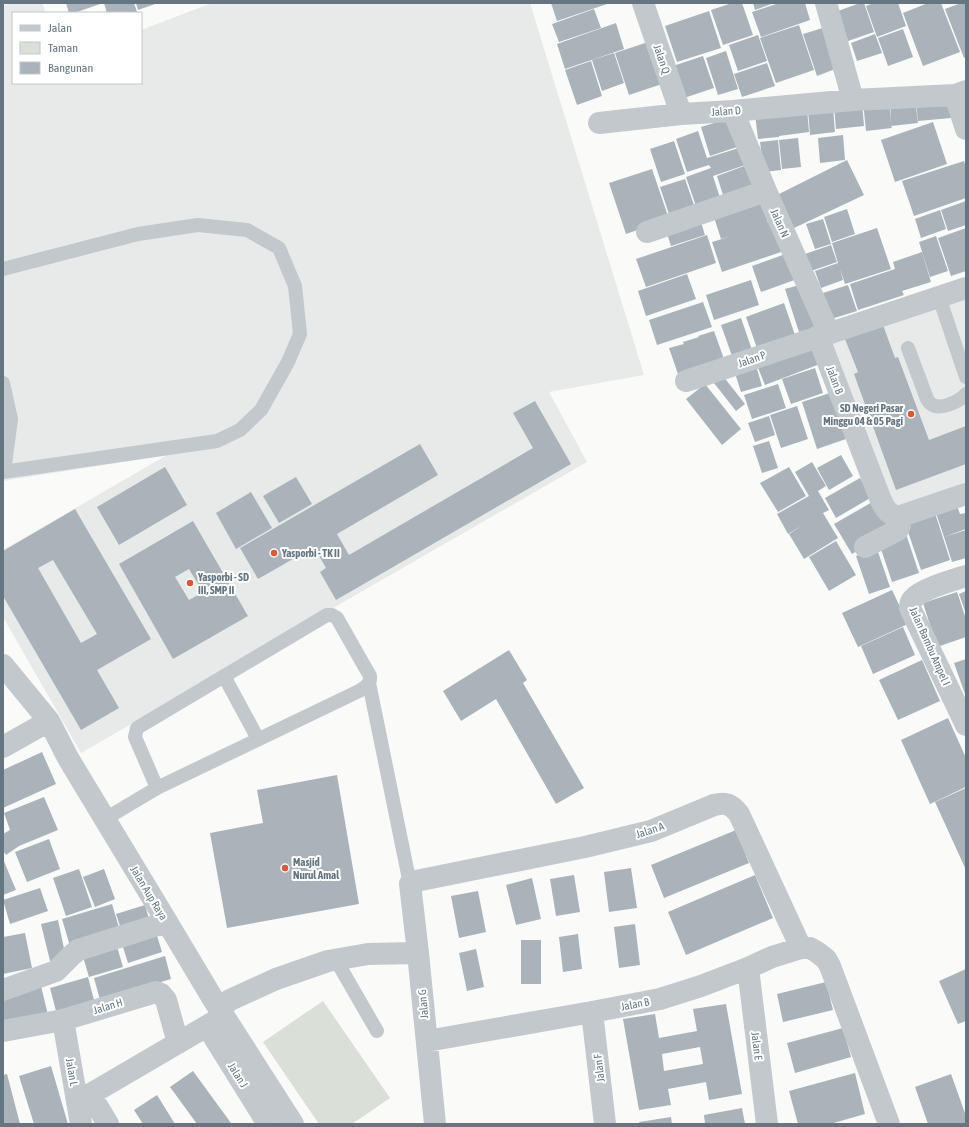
<svg xmlns="http://www.w3.org/2000/svg" width="969" height="1127" viewBox="0 0 969 1127" font-family="'Asap Condensed',sans-serif">
<style>
.built{fill:#e8e9e9}
.green{fill:#dadfd7}
.building{fill:#aab3b9;fill-rule:evenodd}
.lines{fill:none;stroke-linecap:round;stroke-linejoin:round}
.lane{stroke:#c3c8cc;stroke-width:14}
.street{stroke:#c3c8cc;stroke-width:22}
.poi-dot{fill:#e4572e;stroke:#fff;stroke-width:1.5}
.labels{text-anchor:middle;dominant-baseline:central;stroke-width:4;stroke-linejoin:round;paint-order:stroke}
.street-label{font-size:11px;fill:#657683;stroke:#fff}
.poi-label{font-size:11px;font-weight:bold;fill:#657683;stroke:#fff;text-anchor:start}
</style>
<rect width="100%" height="100%" fill="#fafaf8"/>
<path class="built" d="M12,3h30l4,10h-33v70h128v-53l71,-27h318l114,372 -95,17 38,70 -506,291 -78,-136v-67l164,-95 -164,26v-475z
M966,296v190l-75,27 -61,-172z"/>
<path class="green" d="M323,1001l67,97 -38,26h-33l-56,-82z"/>
<path class="building" d="M66,3h37l-29,10h-5z
M104,3h30l3,9 -30,1z
M136,3h22l-20,7z
M551,3h59l-53,18z
M732,3h10l11,32 -30,10 -12,-35z
M753,3h21l-19,7z
M779,3h26l5,17 -49,17 -9,-25z
M860,3h4l10,29 -26,9 -10,-30z
M873,3h25l8,23 -29,11 -11,-31z
M928,3h13l19,49 -37,14 -20,-53z
M961,3h5v54l-2,1 -19,-49z
M594,9l7,19 -42,14 -7,-18z
M709,11l12,37 -44,14 -12,-36z
M616,23l8,26 -59,20 -8,-25z
M799,25l15,45 -38,13 -16,-45z
M829,26l14,40 -26,10 -14,-42z
M903,29l10,28 -25,9 -10,-28z
M875,34l7,19 -25,8 -6,-18z
M758,35l9,26 -29,10 -9,-26z
M648,42l14,42 -33,11 -14,-42z
M726,51l12,38 -20,6 -12,-37z
M614,53l10,30 -22,8 -10,-31z
M703,56l11,32 -30,10 -11,-32z
M591,61l11,35 -25,9 -12,-35z
M767,63l8,23 -33,11 -8,-23z
M915,99l3,24 -27,3 1,2 -26,3 -3,-29 26,-2 2,23 -1,-22z
M949,99l2,19 -33,3 -2,-19z
M862,103l2,23 -28,3 -2,-23z
M833,108l2,24 -25,3 -2,-25z
M807,109l2,23 -30,4v1l-21,2 -3,-25z
M731,118l9,28 -30,10 -9,-29z
M933,122l14,42 -52,18 -14,-42z
M698,131l9,27 38,-12 6,17 -38,13 8,25 -24,8 -11,-32 25,-9 -2,-3 -22,7 -11,-33z
M843,135l2,25 -25,3 -2,-25z
M798,138l3,29 -19,2 -3,-29z
M778,140l3,30 -17,2 -4,-30z
M674,141l11,33 -24,8 -11,-33z
M847,160l17,35 -70,33 -17,-33z
M964,161l2,7v30l-52,18 -12,-35z
M747,165l7,20 -31,10 -6,-19z
M652,169l17,50 -43,15 -17,-51z
M685,179l10,29 -25,9 -10,-30z
M759,195l9,28 6,-2 10,30 -62,21 -10,-30 20,-6 -11,3 -9,-28z
M966,201v24l-18,6 -7,-21z
M847,209l8,25 -23,8 -8,-25z
M940,210l6,19 -25,9 -6,-19z
M699,216l6,19 -34,11 -6,-19z
M823,219l8,25 -16,5 -9,-25z
M877,228l14,41 -46,15 -5,-15 3,11 -22,8 -6,-17 23,-8 -6,-20z
M966,228v43l-15,5 -13,-38z
M707,235l9,28 -70,24 -10,-28z
M936,236l12,35 -18,6 -11,-35z
M831,245l6,17 -26,9 -6,-17z
M791,252l9,26 -39,14 -9,-26z
M922,252l9,30 -29,9 2,4 -46,15 -8,-26 45,-15 -2,-7z
M687,274l9,25 -50,17 -8,-25z
M751,280l8,25 -45,15 -8,-25z
M803,284l14,43 -18,5 -14,-43z
M848,285l9,26 -26,8 -8,-26z
M703,302l9,25 -55,18 -8,-25z
M784,303l11,32 -38,13 -11,-31z
M741,318l11,32 -20,6 -11,-31z
M883,325l12,33 3,-1 31,83 37,-14v38l-70,26 -42,-116 4,-2 -13,-33z
M714,331l10,28 -46,15 -9,-26 15,-4 -1,-2 16,-5 -1,-1z
M812,342l8,22 -55,21 -9,-22z
M754,359l8,27 -21,6 -8,-25z
M815,368l8,25 -32,11 -9,-25z
M723,376l22,28 -9,7 -22,-28z
M705,384l36,45 -19,16 -36,-46z
M778,384l8,24 -34,11 -8,-24z
M830,393l16,46 -29,10 -15,-47z
M535,401l36,63 -235,136 -16,-28 6,-4 -12,-21 -56,32 -18,-31 180,-104 18,31 -101,59 12,21 184,-107 -20,-35z
M797,406l11,33 -27,9 -11,-33z
M769,416l6,19 -20,7 -7,-19z
M769,441l9,27 -16,5 -9,-27z
M841,455l12,21 -24,14 -12,-22z
M812,462l14,24 -8,5 11,19 -6,3 15,25 -34,21 -15,-25 14,-9 -15,9 -11,-20 32,-18 -14,-24z
M165,467l22,38 -68,40 -22,-38z
M789,467l17,29 -28,16 -18,-29z
M296,477l16,27 -33,19 -16,-27z
M860,478l12,19 -36,21 -11,-20z
M251,492l21,36 -36,21 -20,-36z
M874,501l17,30 -39,23 -18,-30z
M957,506l3,8 6,-1v16l-22,8 -8,-24z
M75,509l76,130 -54,31 22,38 -38,22 -78,-134v-45zM53,560l44,74 -16,9 -43,-75z
M935,513l15,47 -29,10 -16,-47z
M193,521l55,95 -75,43 -54,-95zM189,569l14,23 -14,8 -14,-23z
M966,530v28l-14,4 -8,-25z
M905,531l14,42 -27,9 -14,-42z
M836,541l20,34 -27,16 -20,-34z
M877,549l13,38 -21,7 -13,-38z
M892,590l16,34 -50,23 -16,-34z
M966,591v23l-7,-20z
M957,592l9,27v18l-29,10 -14,-44z
M903,627l12,28 -42,19 -12,-28z
M509,650l18,30 -4,3 61,105 -28,16 -60,-105 -35,22 -18,-30z
M966,659v34l-1,1 -11,-31z
M922,660l18,41 -42,19 -19,-40z
M948,718l18,40v29l-36,17 -29,-64z
M42,752l14,32 -53,24v-38z
M337,775l22,129 -132,24 -17,-95 53,-10 -6,-33z
M966,788v82l-31,-68z
M44,797l14,33 -39,16 -13,9 -3,-4v-17l7,-4 -6,-17z
M736,830l13,33 -85,35 -13,-33z
M49,839l11,30 -33,13 -12,-30z
M3,859l13,31 -13,5z
M631,868l6,40 -28,4 -5,-40z
M79,869l13,38 -26,9 -13,-38z
M104,869l11,30 -20,8 -12,-30z
M574,875l6,37 -24,4 -6,-37z
M755,875l18,43 -87,37 -18,-43z
M532,878l9,41 -25,6 -10,-40z
M40,888l8,23 -38,13 -7,-24z
M478,891l8,41 -27,6 -8,-42z
M112,904l8,27 -50,15 -8,-27z
M145,905l6,21 -28,9 -7,-21z
M58,920l8,38 -16,3 -9,-37z
M635,924l5,41 -21,3 -5,-41z
M25,933l7,35 -29,6v-37z
M578,934l4,35 -19,3 -4,-35z
M157,936l5,16 -34,11 -5,-16z
M115,940l8,27 -34,10 -8,-27z
M521,940h20v44h-20z
M476,949l8,38 -17,4 -8,-38z
M165,956l6,23 -71,21 -6,-22z
M966,969v52l-8,3 -19,-43z
M88,977l6,23 -38,11 -6,-23z
M826,982l7,28 -50,12 -6,-28z
M41,986l7,29 -45,11v-31z
M726,1004l16,90 -33,6 -3,-18 -38,7 3,16 -32,5 -16,-91 32,-5 4,24 38,-7 -4,-22zM700,1047l3,17 -39,7 -2,-17z
M843,1028l8,29 -56,16 -8,-30z
M51,1066l17,58h-34l-15,-48z
M193,1071l38,52 -1,1h-33l-27,-37z
M855,1073l10,41 -35,10h-32l-9,-33z
M7,1074l13,50h-17v-49z
M951,1074l15,42v8h-38l-13,-37z
M157,1095l18,29h-32l-9,-14z
M742,1108l3,16h-40l-1,-9z
M671,1117l1,7h-32l-1,-2z"/>
<g class="lines">
<path class="lane" d="M3,269l135,-35 60,-9 49,5 32,18 16,38 5,48 -12,28 -27,48 -21,20 -23,11 -214,31
M939,297l27,80
M908,348l19,51c1,1 2,4 4,5 9,7 29,-3 35,-10
M3,383l8,36 -7,53
M224,676l34,63
M369,683l41,201
M105,819l52,-31 202,-97c6,-4 12,-7 11,-15l-33,-58 -5,-3h-5l-190,113 -2,9 22,51
M336,960l41,71"/>
<path class="street" d="M643,3l38,111
M826,3l27,97
M955,95l11,34
M733,111l33,80 63,142
M599,123l82,-9 52,-3 120,-11 102,-5 11,-4
M647,232l119,-41
M818,336l62,162c4,9 7,16 18,19l68,-23
M686,381l280,-93
M865,547l33,-17 2,-5 -2,-8
M966,576c-13,4 -45,13 -53,23 -2,2 -3,5 -3,9l56,117
M3,665l46,56 19,37 99,164 46,77 80,125
M3,747l46,-26
M748,968l19,156
M3,990l53,-19 16,-16 6,-5 89,-28
M219,1008l11,-8 46,-21 52,-18 40,-7 50,-1
M592,1012l13,112
M63,1020l18,104
M207,1026l61,98
M3,1031l60,-11 93,-28 5,2 5,6 12,43
M427,1041l165,-29 68,-13 41,-13 47,-18 24,-11 29,-9h9l7,4 9,7 4,7 59,158
M90,1094l18,30
M77,1102l147,-86
M435,1124l-17,-171 -8,-69 6,-3 169,-34 66,-16 63,-26c12,-3 17,-1 25,9l62,134"/>
</g>
<g class="poi-dot">
<circle cx="911" cy="414" r="4"/>
<circle cx="274" cy="553" r="4"/>
<circle cx="190" cy="583" r="4"/>
<circle cx="285" cy="868" r="4"/>
</g>
<g class="labels">
<g class="street-label">
<text transform="translate(662 59) rotate(71)">Jalan Q</text>
<text transform="translate(726 111) rotate(-4)">Jalan D</text>
<text transform="translate(780 223) rotate(66)">Jalan N</text>
<text transform="translate(752 359) rotate(-19)">Jalan P</text>
<text transform="translate(835 380) rotate(69)">Jalan B</text>
<text transform="translate(930 646) rotate(66)">Jalan Bambu Ampel I</text>
<text transform="translate(650 830) rotate(-18)">Jalan A</text>
<text transform="translate(149 893) rotate(59)">Jalan Aup Raya</text>
<text transform="translate(423 1004) rotate(-95)">Jalan G</text>
<text transform="translate(635 1004) rotate(-11)">Jalan B</text>
<text transform="translate(108 1006) rotate(-17)">Jalan H</text>
<text transform="translate(757 1046) rotate(83)">Jalan E</text>
<text transform="translate(599 1068) rotate(-97)">Jalan F</text>
<text transform="translate(72 1072) rotate(80)">Jalan L</text>
<text transform="translate(238 1075) rotate(58)">Jalan J</text>
</g>
<g class="poi-label">
<text x="903" y="408" text-anchor="end">SD Negeri Pasar<tspan x="903" dy="13">Minggu 04 &amp; 05 Pagi</tspan></text>
<text x="282" y="553">Yasporbi - TK II</text>
<text x="198" y="577">Yasporbi - SD<tspan x="198" dy="13">III, SMP II</tspan></text>
<text x="293" y="862">Masjid<tspan x="293" dy="13">Nurul Amal</tspan></text>
</g>
</g>
<rect width="969" height="1127" fill="none" stroke="#657683" stroke-width="8"/>
<rect x="12" y="12" width="130" height="72" fill="#ffffff" stroke="#c1c8cd"/>
<rect x="20" y="25" width="20" height="6" fill="#c3c8cc" stroke="#c1c8cd"/>
<text x="48" y="32" font-size="12" fill="#657683">Jalan</text>
<rect x="20" y="42" width="20" height="12" fill="#dadfd7" stroke="#c1c8cd"/>
<text x="48" y="52" font-size="12" fill="#657683">Taman</text>
<rect x="20" y="62" width="20" height="12" fill="#aab3b9" stroke="#c1c8cd"/>
<text x="48" y="72" font-size="12" fill="#657683">Bangunan</text>
</svg>
